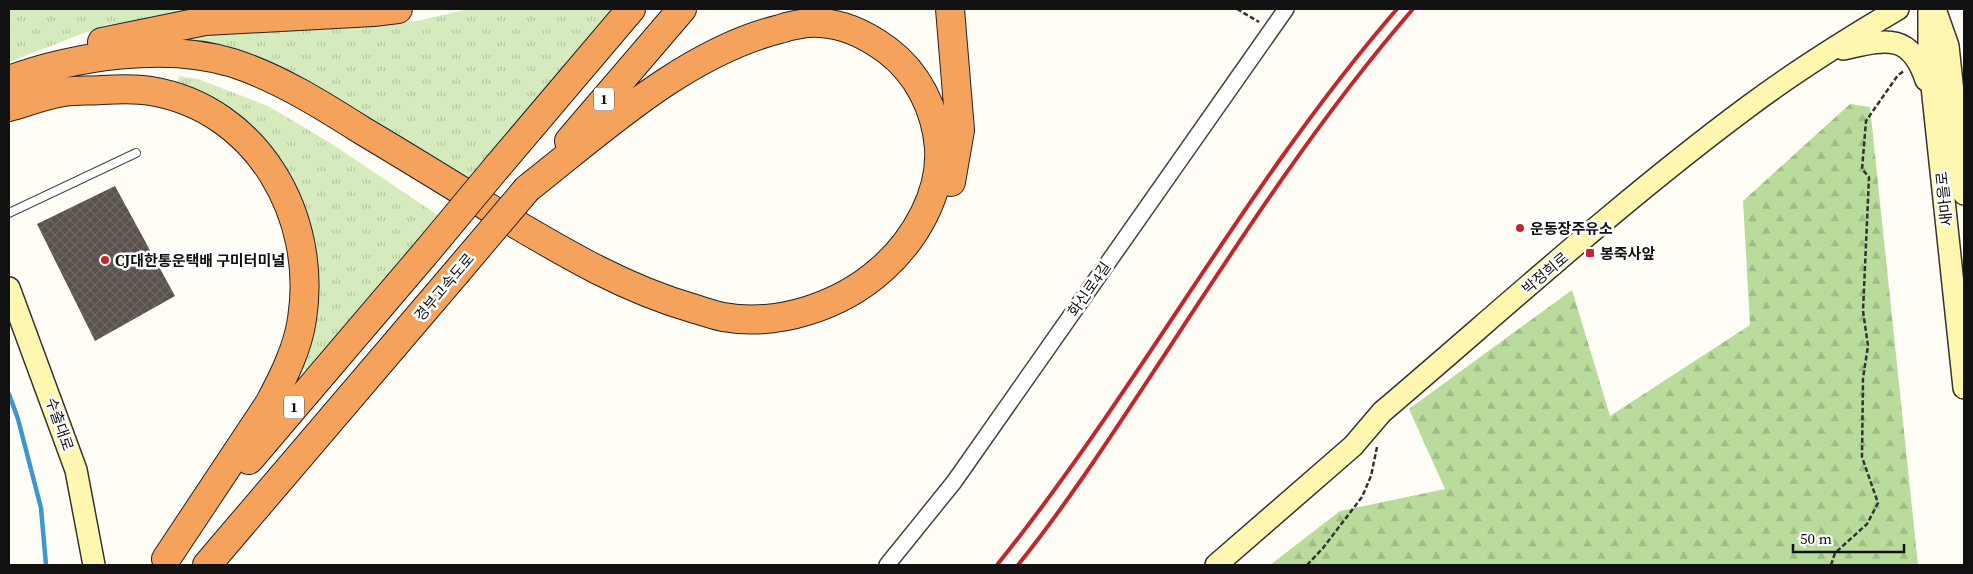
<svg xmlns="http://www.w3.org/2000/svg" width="1973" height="574" viewBox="0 0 1973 574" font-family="'Source Serif 4','Noto Sans KR',serif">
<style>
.grass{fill:url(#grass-tufts)}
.forest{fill:url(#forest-firs)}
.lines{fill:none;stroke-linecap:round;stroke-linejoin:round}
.stream{stroke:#3f96cf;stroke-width:4.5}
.building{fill:url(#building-cross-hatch)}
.lane-casing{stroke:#444;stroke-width:10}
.street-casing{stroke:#444;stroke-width:18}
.secondary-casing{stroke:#333;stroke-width:24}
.highway-casing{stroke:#222;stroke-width:30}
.path{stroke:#333;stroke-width:2.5;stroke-dasharray:5 2.5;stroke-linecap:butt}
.lane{stroke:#fff;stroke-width:8}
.street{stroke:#fff;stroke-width:15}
.secondary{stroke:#fff6b0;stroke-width:21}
.highway{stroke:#f5a25d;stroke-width:28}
.rail{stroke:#c4262e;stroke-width:4}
.highway-bridge-casing{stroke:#222;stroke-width:30;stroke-linecap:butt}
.highway-bridge{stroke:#f5a25d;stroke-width:28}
.poi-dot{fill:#c4262e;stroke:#fff;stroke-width:2}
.labels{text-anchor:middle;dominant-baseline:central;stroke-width:5;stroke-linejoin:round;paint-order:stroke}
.shield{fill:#fff;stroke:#585858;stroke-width:1}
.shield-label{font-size:14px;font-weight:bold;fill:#111}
.street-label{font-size:15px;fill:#111;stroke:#fff}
.poi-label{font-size:15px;font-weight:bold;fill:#111;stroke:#fff;text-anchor:start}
</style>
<defs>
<pattern id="grass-tufts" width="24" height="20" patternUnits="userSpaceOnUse" patternTransform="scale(1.25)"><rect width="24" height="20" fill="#d5ebbd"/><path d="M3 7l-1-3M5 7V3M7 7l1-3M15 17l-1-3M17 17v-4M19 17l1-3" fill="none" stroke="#b6c8a1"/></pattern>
<pattern id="forest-firs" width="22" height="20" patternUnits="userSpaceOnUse" patternTransform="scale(1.25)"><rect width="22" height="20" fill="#b9dc9c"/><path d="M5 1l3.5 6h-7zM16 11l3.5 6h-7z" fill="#9ebc85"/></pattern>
<pattern id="building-cross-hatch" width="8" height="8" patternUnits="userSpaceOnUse" patternTransform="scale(1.25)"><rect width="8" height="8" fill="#5a524d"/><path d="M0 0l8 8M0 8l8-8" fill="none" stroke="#6d6662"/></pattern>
</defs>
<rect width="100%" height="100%" fill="#fffdf5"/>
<path class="grass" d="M9,9h245l-149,16 -96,37z
M468,9h146l-147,172 -287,-137 -1,-9 238,-14z
M179,76l19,3 70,27 64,38 107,72 -131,155 -10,-5 6,-160 -128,-118z"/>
<path class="forest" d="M1850,104l20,3 48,458h-648l70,-54 105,-22 -36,-80 163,-119 38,126 140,-91 -7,-124z"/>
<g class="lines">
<path class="stream" d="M9,394l9,25 23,89 5,57"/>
</g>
<path class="building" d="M115,186l60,110 -80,45 -58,-117z"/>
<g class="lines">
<defs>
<path id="lane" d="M9,213l127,-60"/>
<path id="street" d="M887,565l67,-83 332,-473"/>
<path id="secondary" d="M1929,9v49l35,330
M1935,9l13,37 16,148
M1843,49c41,-9 67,-18 83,31
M9,288l67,182 18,95
M1216,565l137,-119 29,-34c121,-103 239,-211 367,-306 47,-35 98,-67 149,-97"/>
<path id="highway" d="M950,9l10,121 -9,52
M102,42l103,-21 168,-9 25,-3
M9,80c65,-24 157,-38 224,-17 46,15 89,42 130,68 49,29 97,59 146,89 59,35 117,69 183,88 10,3 21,7 31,9 55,10 118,-11 159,-48 33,-29 60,-76 57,-121 -3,-38 -21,-75 -52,-98 -19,-14 -43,-26 -67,-27 -14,-1 -27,2 -40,6 -94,23 -178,101 -253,160
M9,107c18,-5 36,-12 55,-15 12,-2 25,-1 38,-2 16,-1 33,-2 49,1 107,18 167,126 151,228 -4,29 -19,59 -33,85l-103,155
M569,141l113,-132
M497,167l134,-158
M249,460l179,-210
M207,565l249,-292"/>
</defs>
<use href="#lane" class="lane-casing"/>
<use href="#street" class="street-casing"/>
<use href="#secondary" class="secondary-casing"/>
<use href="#highway" class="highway-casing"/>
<path class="path" d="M1237,9l22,13
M1307,565l16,-17 39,-51 9,-21 6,-29
M1831,565l4,-12 32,-29 11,-21 -16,-46 1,-79 5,-32 -5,-35 6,-134 -7,-8 4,-48 32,-46 6,-4"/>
<use href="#lane" class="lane"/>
<use href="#street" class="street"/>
<use href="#secondary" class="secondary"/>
<use href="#highway" class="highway"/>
<path class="rail" d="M997,565c143,-178 250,-383 400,-556
M1018,565c49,-61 91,-126 134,-191 82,-125 163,-252 261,-365"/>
<defs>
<path id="highway-bridge" d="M428,250l69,-83
M456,273l71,-84"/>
</defs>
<use href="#highway-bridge" class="highway-bridge-casing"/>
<use href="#highway-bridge" class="highway-bridge"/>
</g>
<g class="poi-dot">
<circle cx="1520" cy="228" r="5"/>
<rect x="1585" y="248" width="10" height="10" rx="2.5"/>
<circle cx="105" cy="260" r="5"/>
</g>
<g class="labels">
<g class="shield">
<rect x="594" y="87.5" width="20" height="23" rx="4"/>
<rect x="284" y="395.5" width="20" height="23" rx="4"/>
</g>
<g class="shield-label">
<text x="604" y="99">1</text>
<text x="294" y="407">1</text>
</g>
<g class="street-label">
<text transform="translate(1944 199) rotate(-96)">새마을로</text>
<text transform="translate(1545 273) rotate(-40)">박정희로</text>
<text transform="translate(444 287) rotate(-50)">경부고속도로</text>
<text transform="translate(1089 289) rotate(-55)">화신로4길</text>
<text transform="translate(60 424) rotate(71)">수출대로</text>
</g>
<g class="poi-label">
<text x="1530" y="228">운동장주유소</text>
<text x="1600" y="253">봉죽사앞</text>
<text x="115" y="260">CJ대한통운택배 구미터미널</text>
</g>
</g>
<rect width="1973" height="574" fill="none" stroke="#111111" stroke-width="20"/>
<path d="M1793 544v8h111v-8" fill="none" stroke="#111111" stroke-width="2.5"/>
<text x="1800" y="544" font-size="15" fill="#111111" stroke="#ffffff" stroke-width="4" paint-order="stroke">50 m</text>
</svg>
